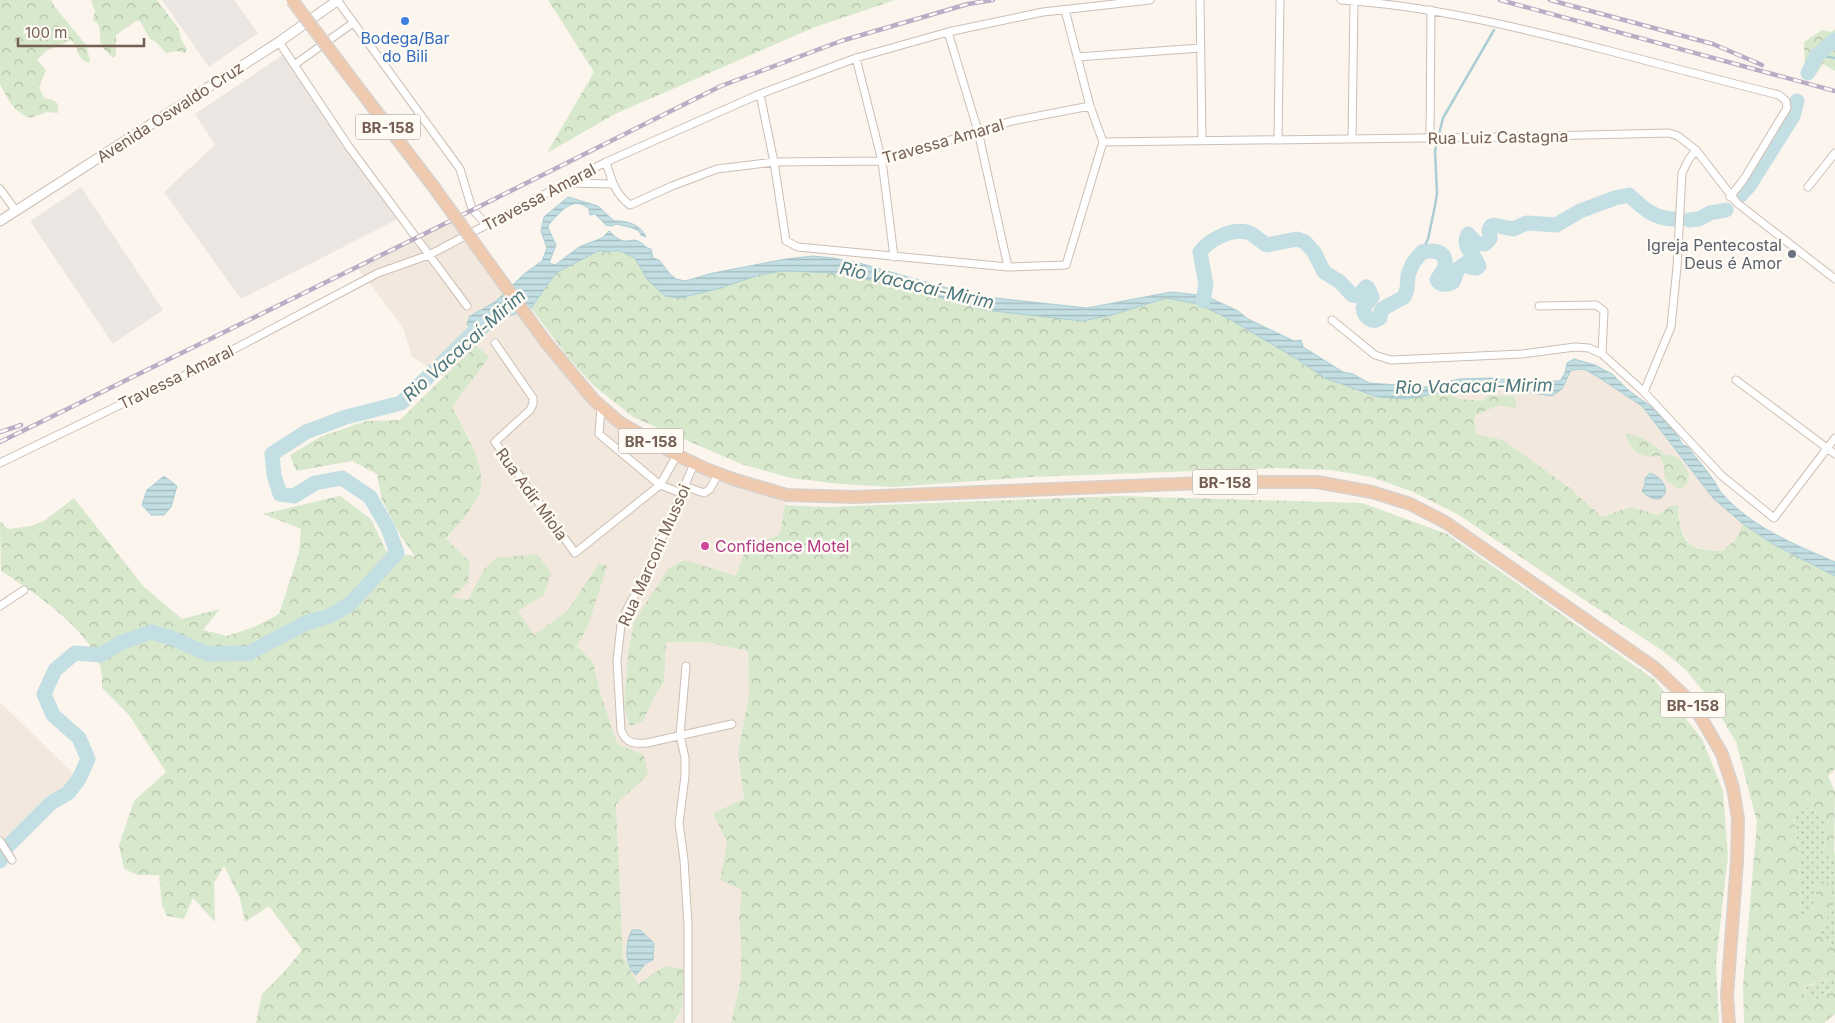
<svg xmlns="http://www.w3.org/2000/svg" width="1835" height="1023" viewBox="0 0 1835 1023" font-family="Inter,sans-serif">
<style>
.residential{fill:#f2e8dd}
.industrial{fill:#ece6e2}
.grass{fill:url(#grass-dots)}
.forest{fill:url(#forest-crowns)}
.water{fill:url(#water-rules);stroke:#abced4}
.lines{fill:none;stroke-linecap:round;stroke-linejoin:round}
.stream{stroke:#abced4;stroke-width:2.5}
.river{stroke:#c3dfe3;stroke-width:15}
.minor-casing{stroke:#cdbeb4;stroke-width:9}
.tertiary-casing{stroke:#cdbeb4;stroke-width:11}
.trunk-casing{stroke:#d8d2cf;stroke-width:14}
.minor{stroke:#fff;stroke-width:7}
.tertiary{stroke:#fff;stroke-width:9}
.trunk{stroke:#efcaae;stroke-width:11}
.rail-casing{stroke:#b9acc5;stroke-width:4.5}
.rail{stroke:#fefaf4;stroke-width:2.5;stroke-dasharray:8;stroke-linecap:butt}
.trunk-bridge-casing{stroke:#d8d2cf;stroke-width:14;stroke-linecap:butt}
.trunk-bridge{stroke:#efcaae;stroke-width:11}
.shop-dot{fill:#3f7fe0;stroke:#fefaf4;stroke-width:2}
.worship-dot{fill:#6b7280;stroke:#fefaf4;stroke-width:2}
.hotel-dot{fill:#d1479c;stroke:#fefaf4;stroke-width:2}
.labels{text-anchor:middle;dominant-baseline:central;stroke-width:5;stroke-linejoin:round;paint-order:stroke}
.shield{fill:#fefaf4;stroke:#9e8d83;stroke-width:1}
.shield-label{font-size:15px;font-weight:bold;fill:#755e52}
.shop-label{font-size:16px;fill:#366cbe;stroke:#fefaf4}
.street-label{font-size:16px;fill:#755e52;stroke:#fefaf4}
.worship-label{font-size:16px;fill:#5b616d;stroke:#fefaf4;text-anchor:end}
.hotel-label{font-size:16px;fill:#b23c85;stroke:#fefaf4;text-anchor:start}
.water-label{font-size:18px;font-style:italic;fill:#4b777e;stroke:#fefaf4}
</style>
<defs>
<pattern id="grass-dots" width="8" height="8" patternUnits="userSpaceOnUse" patternTransform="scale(1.25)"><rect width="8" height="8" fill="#d8e8cd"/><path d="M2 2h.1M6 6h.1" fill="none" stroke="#b4bfa9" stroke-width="1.8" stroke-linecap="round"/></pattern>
<pattern id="forest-crowns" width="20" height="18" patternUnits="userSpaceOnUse" patternTransform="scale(1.25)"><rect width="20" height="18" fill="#d8e8cd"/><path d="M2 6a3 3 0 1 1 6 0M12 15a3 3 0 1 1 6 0" fill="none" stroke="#b4bfa9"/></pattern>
<pattern id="water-rules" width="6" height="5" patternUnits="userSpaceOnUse" patternTransform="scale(1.25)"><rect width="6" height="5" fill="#c3dfe3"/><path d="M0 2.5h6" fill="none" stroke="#a3b8bb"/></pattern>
</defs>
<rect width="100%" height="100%" fill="#fbf5ee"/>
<path class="residential" d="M453,219l148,188 76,48 110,40 -7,40 -35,15 -9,27 -51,-16 -51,60 -6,32 -4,53 19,15 13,-27 8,-12 2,-40h39l43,9 1,43 -11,60 6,45 -30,14 13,30 -7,37 22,9 -3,30 2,23v37l-10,44h-56l7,-15 -17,-42 -27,19 -15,-28 -7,-153 28,-49 -27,-10 -16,-50 -8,-33 -16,-16 11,-20 11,-63 -32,48 -34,25 -15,-25 -34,-42 -16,31 -17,-3 -5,-57 33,-43 -8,-57 -19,-33 37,-50 -13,-12 -33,31 -31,-19 -9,-30 -47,-61z
M1584,369l14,8 44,29 71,92 30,26 -7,15 -13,12 -20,-2 -12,-4 -8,-12 -4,-11 -1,-17 -9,1 -11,9 -27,-8 -29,11 -35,-32 -64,-46 -27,-6 -2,-18 40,-19 -26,-2 -5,6 -24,-2 -13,-7 8,-2 45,-2 53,8 10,-7 9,-19z
M0,702l79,77 -11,14 -17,10 -46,46 -5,12z"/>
<path class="industrial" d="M162,0h72l24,33 -49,34z
M284,54l70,105 44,60 -157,80 -77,-107 51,-47 -20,-31z
M81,187l82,123 -50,34 -83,-123z"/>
<path class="grass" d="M1806,807l23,11 -6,36 10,4 2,-6v92h-8l-8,-9 16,-34 -19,4 -15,14 -2,-66 -6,-44z
M1835,975v11l-19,14 -12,-4 1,-9 25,-8z"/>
<path class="forest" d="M0,0h51l4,7 31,38 4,15 -1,3c-13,-4 -10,-16 -18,-23l-25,11 -9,9 9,10 -7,17 5,11 9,2 5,4v9l-11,-1 -17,6c-19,-8 -21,-18 -30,-34z
M91,0h66l21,28 3,11 6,10 -2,4 -8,-2 -11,2 -10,-11 -6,-3 -10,-18h-4l-20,14v20l-3,3 -12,-12 -2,-21 -6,-5 2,-9z
M548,0h347l-80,27 -200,87 -68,39 47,-81z
M1835,29v42l-12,-7 -6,9h-7l-5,-4 -1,-27 18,-12 10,2z
M598,251h22l15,7 12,21 33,19 37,-9 42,-14 24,-4 55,2 76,17 71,20 127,5 54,-17 9,1 24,5 32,16 66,39 28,19 53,19 29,2 39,-7 13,7 24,2 5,-6 26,1 3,13 -18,-4 -25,11 2,18 27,6 64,46 35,31 29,-10 27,8 11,-9 9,-1c0,12 2,32 13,40 8,6 23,5 32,6l13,-12 7,-15 30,20 62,32v193l-7,7 7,16 -1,66 -11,-3 6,-37 -23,-11 -13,3 6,43 2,65 15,-13v-18l12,-5 7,19 -16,34 8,9h8v31l-5,4 -25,7 -1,10 12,4 19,-14v28l-11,9h-80l-1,-38 14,-163 -21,-80 -22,-37 -27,-34 -24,-20 -91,-59 -113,-77 -46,-23 -42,-15 -40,-7 -54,-2 -246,9 -138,10 -53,-3 -49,-6 -50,-14 -108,-47 -39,-31 -26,-29 -37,-49 25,-35z
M476,345l13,12 -37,50c12,22 40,67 25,92 -8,14 -21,27 -31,40l24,23 -2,21 -16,14 16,3 16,-31 13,-11 40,-4 14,19 -7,22 -26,16 16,24 33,-24 32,-48 8,3 -19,60 -11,20 16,16 8,33 16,49 27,11 4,20 -32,29 7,153 15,27 27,-18 19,3 -2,39 -8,15h-418l6,-29 22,-22 18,-22 -33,-44 -24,16 -5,-24 -16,-32 -10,17 1,39 -22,-24 -9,21 -17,-3 -5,-11 -3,-30h-21l-14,-6 -5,-24 15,-44 32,-29 -37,-57 -27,-27c0,-8 0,-17 -2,-23 -14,-38 -66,-73 -99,-94l-1,-50 8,8 23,-3 13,-5 30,-23 69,88 39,33 38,-10 -17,21 24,6 27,-9 25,-13 20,-61 2,-24 -38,-15 77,-18 31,23 15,32 29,5 -13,-18 -20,-38 -5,-26 -25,-13 -56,10 -6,-16 30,-18 46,-16 34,-1z
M1627,434c16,1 27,11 38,21 14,-1 18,8 24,19l-2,10 -8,5c-24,-13 -9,-15 -19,-33 -18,2 -27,-2 -34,-19z
M1119,496l243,7 85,31 208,146 47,59 21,52 5,64 -12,108 3,60h-988l10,-44v-37l-2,-23 3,-29 -22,-10 7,-37 -14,-30 31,-14 -6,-45 11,-60 -1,-43 -43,-9h-39l-2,40 -8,12 -13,27 -13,5 -6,-20 4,-53 6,-32 35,-53 16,-8 51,16 9,-26 35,-16 5,-29 42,2z"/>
<path class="water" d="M568,197l30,9 16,15c13,-1 27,4 32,16l-5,-2 -2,-4c-7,-4 -15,-5 -23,-7l-4,2 -6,-1 -11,-11 -5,1 -1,-6c-16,-15 -29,4 -40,15l-1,4 8,17 -7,18 6,2 24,-18 23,-9 7,-7c5,4 9,10 17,10 4,0 7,-2 12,0 5,2 7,7 13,8l2,9 6,2 11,14 6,5 9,2 28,-8 73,-14 27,-3 20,2 26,5 106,30 21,4 101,11 84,-16 28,3 5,-4 4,6 30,14 10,8 46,22 7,-1 2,7 40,25 10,2 16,9 57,4 33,-8 31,-1 42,4 6,2 10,-3h12l5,-8 2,-10 7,-4 21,6 17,9 15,15 27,20 24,27 4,8 6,3c8,11 18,22 26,34 2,3 4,7 6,10 30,36 74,53 115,71v14l-62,-32 -30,-20 -30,-26 -71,-92 -44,-29 -14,-8 -13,1 -9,19 -10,7 -53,-8 -45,2 -47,9 -29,-2 -53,-19 -28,-19 -66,-39 -32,-16 -33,-6 -54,17 -30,6 -97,-11 -71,-20 -76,-17 -55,-2 -24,4 -42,14 -37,9 -15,-2 -18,-17 -12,-21 -15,-7h-22l-42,22 -25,35 -24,9 -28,21 -12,-14 3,-8 25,-14 29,-28 18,-13 5,-13 -6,-17 3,-14z
M1650,473c28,11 13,40 -8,18l3,-6v-7z
M164,476l13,10 -6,21 -7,8h-13l-9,-10 5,-15z
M632,930h8l14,13 -1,17 -7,3 -10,12c-12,-9 -11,-33 -4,-45z"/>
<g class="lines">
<path class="stream" d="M1817,55l18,3
M1420,255l8,-16 7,-33 2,-13 -2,-42 8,-33 51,-88"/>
<path class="river" d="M1808,73l9,-18 18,-15
M1740,196l9,-10 44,-70 4,-15
M1689,220l10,-1 11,-6 16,-3
M1203,301l3,-16 -6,-33c9,-12 31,-24 47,-20 7,2 14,10 20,13l30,-6 8,3 9,10 10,20 16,10 12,13 6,1 8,-9 2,1 4,9 -9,11c1,9 9,16 17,10l1,-7 1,-2 22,-12 3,-8 1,-14 5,-12 9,-11c11,-2 25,-2 23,14 -1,5 -6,9 -8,14 4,6 9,5 16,2l5,-13 8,-6 4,4 7,1 2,-2c-4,-12 -18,-18 -11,-32l9,10h8l5,-5 -1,-9 2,-4 3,-1 19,4 14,-6 29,2 24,-14 35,-13 14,-3c14,13 24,23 44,24
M0,861l5,-12 46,-46 17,-10 11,-14 9,-20 -9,-21 -26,-23 -9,-21 11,-24 20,-17 26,2 19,-12 31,-11 21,6 36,16 41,-1 59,-31 22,-6 21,-13 46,-50 -9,-25 -18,-31 -28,-19 -27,5 -21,13 -14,-2 -6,-19 -2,-21 34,-22 40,-15 55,-14 73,-71 15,-12"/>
<defs>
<path id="minor" d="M337,0l123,169 12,40 15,16
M1200,0l2,141
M1341,0c91,6 181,28 269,51 56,15 113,30 169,44l7,6 1,7 -43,71 -14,18
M948,32l30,99 30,136
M279,42l70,105 118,159
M1077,57l123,-9
M856,58l26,103 12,96
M294,65l59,-42
M760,94l14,68 12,79 12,6 210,20 58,-2 37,-123 -13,-36 -25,-96
M1430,138l1,-128
M1352,139l2,-138
M1278,140l2,-140
M1103,142l397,-5 169,-4 9,3 18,14 41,53 98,76
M606,162c5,17 9,32 24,43l42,-19 45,-17 57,-7 108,-1 130,-40 78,-15
M568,183l45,1
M1808,187l27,-34
M0,189l16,22
M1539,306l57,-1 8,6 -2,43
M1332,320l43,35 16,5 131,-6 53,-7 14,1 13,6 42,38 78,84 52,42 61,-80
M495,343l38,55v6l-3,6 -35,32 80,111 85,-68 17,-30
M1736,380l99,74
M1644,392l27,-65 6,-60 5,-94 7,-14 7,-9
M601,407l-2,27 61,51 21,8
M0,463l130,-63 38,-16 210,-111 51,-18 177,-93 154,-68 96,-36 92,-26 95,-20 107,-12
M694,464l-49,113 -17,30 -7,18 -4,36 4,69c5,14 13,14 26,13l85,-19
M684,486l20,7 6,-4 8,-15
M0,606l24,-16
M686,666l-6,69 5,23v18l-6,47 5,37 4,65v98
M0,841l12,19"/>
<path id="tertiary" d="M0,221l279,-179 59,-42"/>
<path id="trunk" d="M344,69l89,117
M545,341l49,59 25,22 58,33 29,14 27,10 54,16 68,2 372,-15h90l55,10 38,12 35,18 210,146 34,32 14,21 19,33 11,34 5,31 -1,42 -10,134 2,28"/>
</defs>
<use href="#minor" class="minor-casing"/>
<use href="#tertiary" class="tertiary-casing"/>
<use href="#trunk" class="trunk-casing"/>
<use href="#minor" class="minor"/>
<use href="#tertiary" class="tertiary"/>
<use href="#trunk" class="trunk"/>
<defs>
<path id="rail" d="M1500,0l335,91
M1550,0l163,44 49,21
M0,432l21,-7
M0,442l416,-204 305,-152 120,-45 127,-37 25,-4"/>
</defs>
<use href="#rail" class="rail-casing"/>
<use href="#rail" class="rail"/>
<defs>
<path id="trunk-bridge" d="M292,0l52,69
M433,186l112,155"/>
</defs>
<use href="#trunk-bridge" class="trunk-bridge-casing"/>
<use href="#trunk-bridge" class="trunk-bridge"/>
</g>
<circle class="shop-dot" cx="405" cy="21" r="5"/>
<circle class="worship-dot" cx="1792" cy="254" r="5"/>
<circle class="hotel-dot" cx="705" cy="546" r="5"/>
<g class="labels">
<g class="shield">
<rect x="355.5" y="114.5" width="65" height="25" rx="4"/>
<rect x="618.5" y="428.5" width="65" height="25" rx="4"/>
<rect x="1192.5" y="469.5" width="65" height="25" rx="4"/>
<rect x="1660.5" y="692.5" width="65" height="25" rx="4"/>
</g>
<g class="shield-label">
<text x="388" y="127">BR-158</text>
<text x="651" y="441">BR-158</text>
<text x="1225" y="482">BR-158</text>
<text x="1693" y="705">BR-158</text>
</g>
<g class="shop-label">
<text x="405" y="38">Bodega/Bar<tspan x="405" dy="18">do Bili</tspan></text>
</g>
<g class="street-label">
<text transform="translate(170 112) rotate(-33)">Avenida Oswaldo Cruz</text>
<text transform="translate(1498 137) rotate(-1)">Rua Luiz Castagna</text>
<text transform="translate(943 141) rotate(-16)">Travessa Amaral</text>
<text transform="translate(539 197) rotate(-28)">Travessa Amaral</text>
<text transform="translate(176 377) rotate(-26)">Travessa Amaral</text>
<text transform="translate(532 494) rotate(54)">Rua Adir Miola</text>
<text transform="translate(654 555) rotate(-66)">Rua Marconi Mussoi</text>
</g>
<g class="worship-label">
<text x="1782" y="245">Igreja Pentecostal<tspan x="1782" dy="18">Deus é Amor</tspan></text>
</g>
<g class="hotel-label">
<text x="715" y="546">Confidence Motel</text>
</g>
<g class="water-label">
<text transform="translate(917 285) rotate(13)">Rio Vacacaí-Mirim</text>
<text transform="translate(464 345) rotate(-42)">Rio Vacacaí-Mirim</text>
<text transform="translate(1474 386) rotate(-1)">Rio Vacacaí-Mirim</text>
</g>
</g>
<path d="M18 38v8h126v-8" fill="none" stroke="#755e52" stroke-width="2.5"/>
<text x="25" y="38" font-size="15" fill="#755e52" stroke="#fefaf4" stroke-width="4" paint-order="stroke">100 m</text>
</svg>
